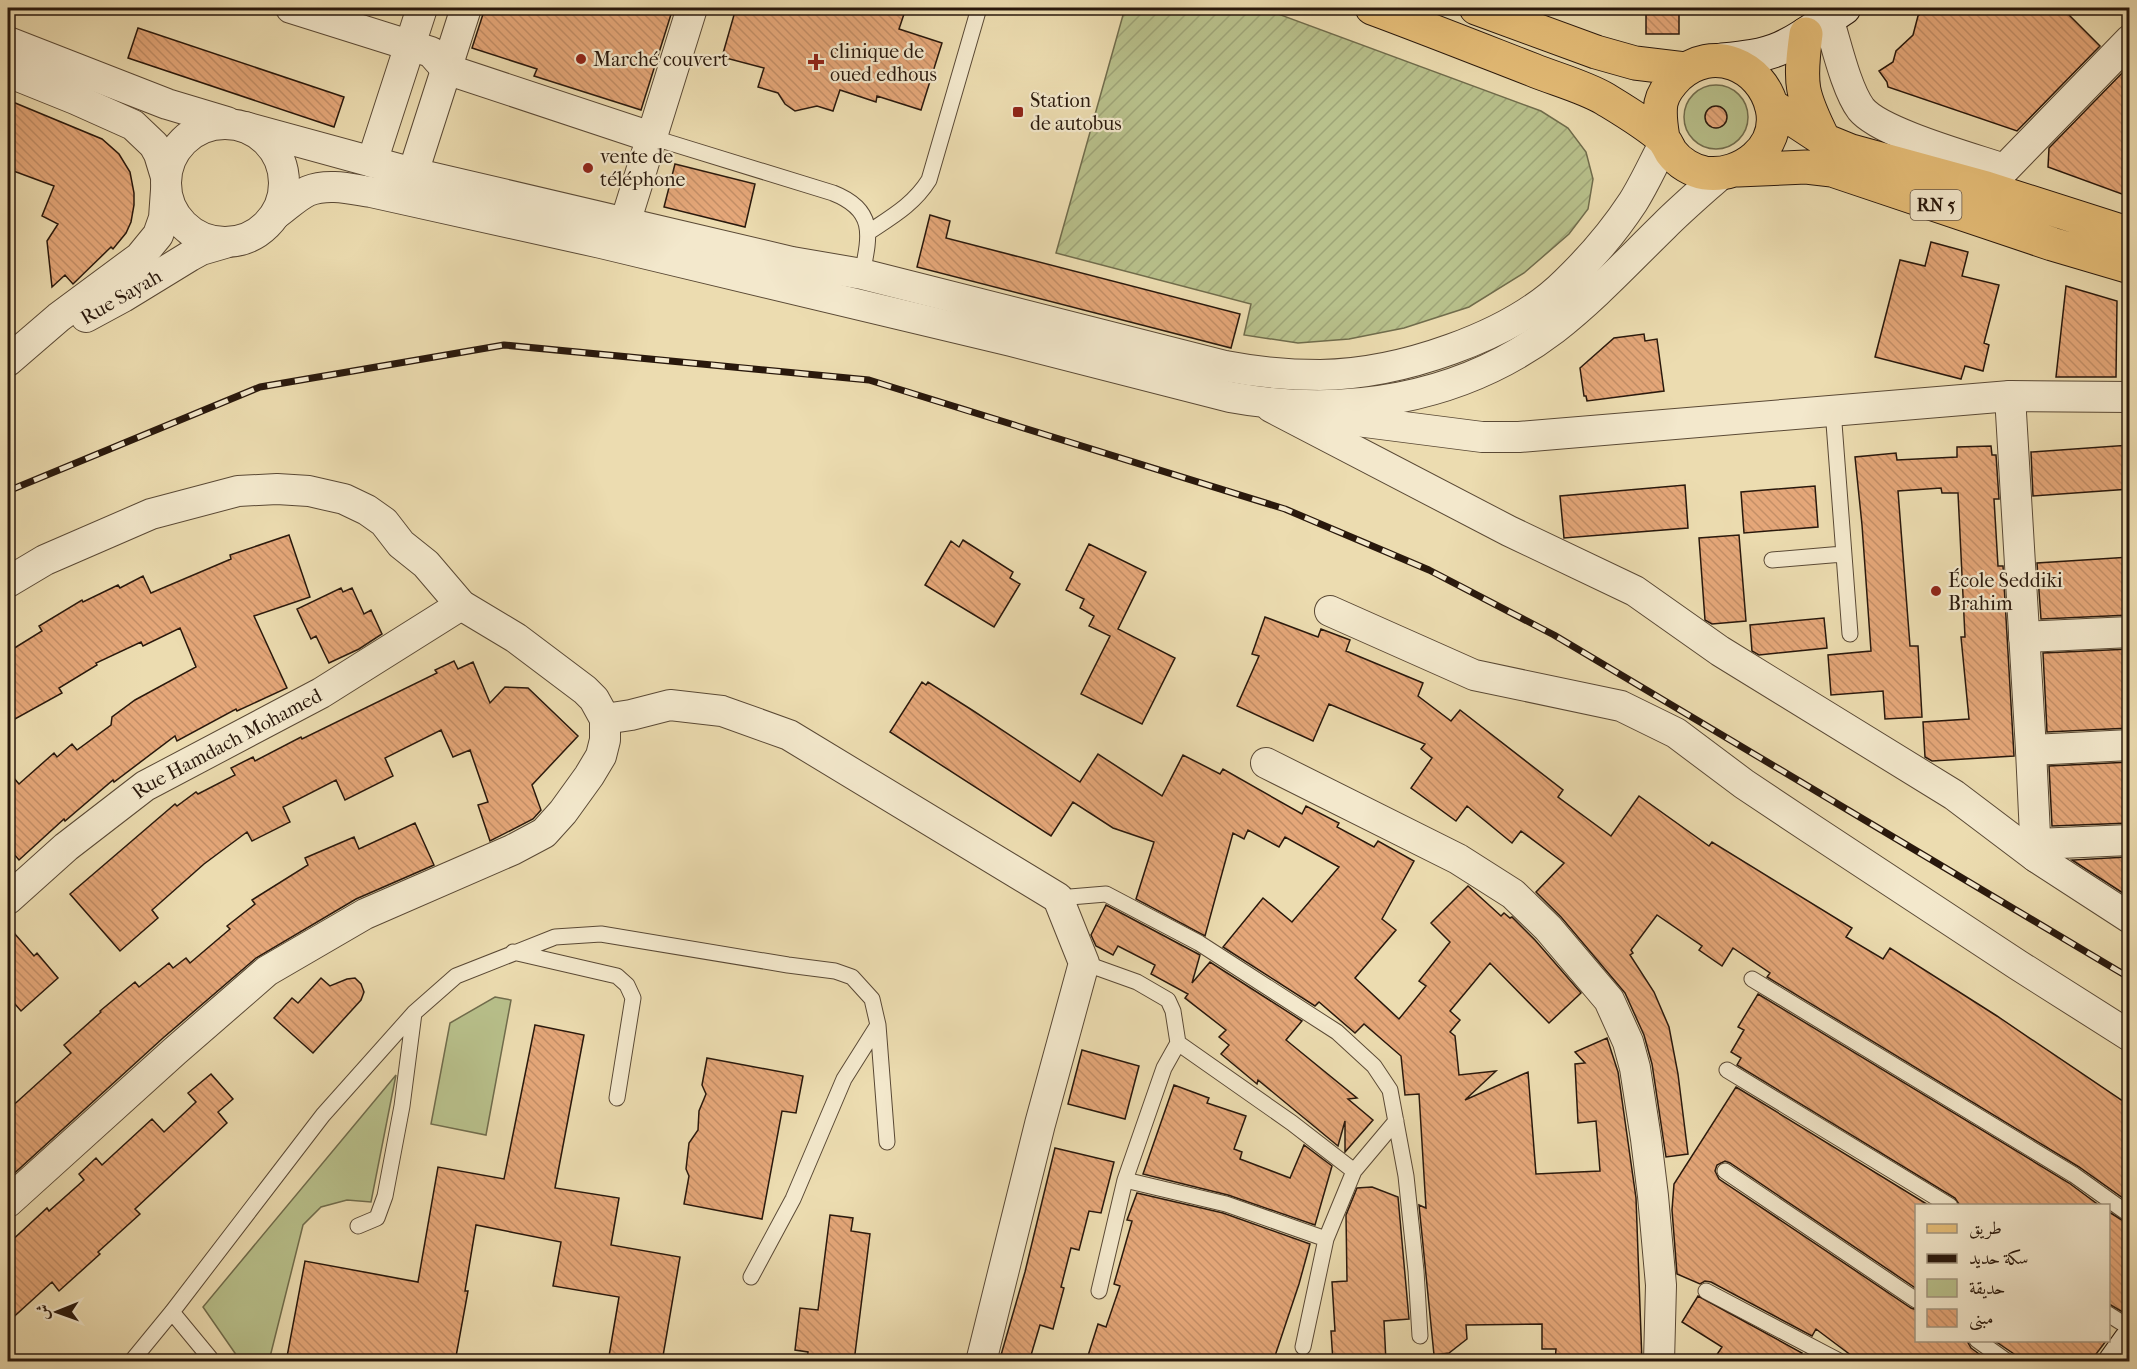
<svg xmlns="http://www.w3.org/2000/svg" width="2137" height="1369" viewBox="0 0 2137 1369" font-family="'IM FELL French Canon',Amiri,serif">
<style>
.green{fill:#b8c08b;stroke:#706c4c;stroke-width:1.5}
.garden{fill:url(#garden-furrows);stroke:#706c4c;stroke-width:1.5}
.building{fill:url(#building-back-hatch);stroke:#29180c;stroke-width:1.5}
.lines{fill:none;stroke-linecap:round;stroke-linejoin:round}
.lane-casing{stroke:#5a4935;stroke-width:17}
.street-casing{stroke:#5a4935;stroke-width:32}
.secondary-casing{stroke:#29180c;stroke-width:35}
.primary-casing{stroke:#29180c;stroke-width:35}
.lane{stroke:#f3e8cc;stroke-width:15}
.street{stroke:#f3e8cc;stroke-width:30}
.secondary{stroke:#f3e8cc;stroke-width:33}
.primary{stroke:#e6be78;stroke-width:33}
.rail-casing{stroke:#29180c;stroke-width:7}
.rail{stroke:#f3e8cc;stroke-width:4.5;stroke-dasharray:14;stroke-linecap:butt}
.poi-dot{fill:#8f2418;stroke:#f3e8cc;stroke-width:2}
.labels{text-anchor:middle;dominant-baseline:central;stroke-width:4.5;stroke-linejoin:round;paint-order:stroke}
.shield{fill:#f3e8cc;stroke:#665646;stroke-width:1.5}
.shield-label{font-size:18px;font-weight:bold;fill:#29180c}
.poi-label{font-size:20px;fill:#29180c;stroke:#f3e8cc;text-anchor:start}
.street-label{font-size:20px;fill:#29180c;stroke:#f3e8cc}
</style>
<defs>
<pattern id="garden-furrows" width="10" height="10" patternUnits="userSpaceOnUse" patternTransform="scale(1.5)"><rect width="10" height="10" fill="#b8c08b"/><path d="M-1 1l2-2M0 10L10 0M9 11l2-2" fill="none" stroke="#9ea477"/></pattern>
<pattern id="building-back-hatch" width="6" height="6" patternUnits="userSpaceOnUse" patternTransform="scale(1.5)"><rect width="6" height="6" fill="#e5a779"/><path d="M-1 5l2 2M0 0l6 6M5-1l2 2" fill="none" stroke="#c48f67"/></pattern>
</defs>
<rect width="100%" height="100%" fill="#ecdcb0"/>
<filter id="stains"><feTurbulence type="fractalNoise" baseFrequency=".00333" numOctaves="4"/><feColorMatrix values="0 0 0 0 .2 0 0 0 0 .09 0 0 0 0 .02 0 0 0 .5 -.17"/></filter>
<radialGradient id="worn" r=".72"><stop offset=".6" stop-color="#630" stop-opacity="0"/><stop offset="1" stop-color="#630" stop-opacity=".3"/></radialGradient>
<path class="green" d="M1684 117a32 32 0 1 1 64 0a32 32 0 1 1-64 0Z
M495,997l16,3 -25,135 -55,-11 19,-101z
M396,1075l-25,127 -24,-2 -26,7 -18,18 -34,136h-33l1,-5 -34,-49z"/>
<path class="garden" d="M1125,8h137l279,103 27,17 18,24 7,27 -5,30 -19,25 -45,39 -55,34 -65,21 -55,11 -51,4 -54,-8 7,-31 -195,-51z"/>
<path class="building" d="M485,8h188l-32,102 -107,-34 3,-7 -65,-21z
M736,8h170l-7,21 43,14 -21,67 -44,-14 -1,6 -36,-12 -7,21 -16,-5 -22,5 -10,-7 -7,-11 -20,-6 6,-19 -42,-11z
M1646,8l33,1v25h-33z
M1927,8h135l38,38 -83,85 -129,-44 -1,-5 -8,-11 14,-9 3,-11 17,-16 5,-19z
M138,28l206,69 -10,30 -206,-69z
M2125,70l5,5v122l-82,-30 1,-19z
M8,100l94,39 17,15 11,18 4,21v12l-3,17 -5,11 -13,16 -2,-2 -38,37 -8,-9 -13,12 -5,-46 11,-17 -16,-8 12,-30 -46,-17z
M1705 117a11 11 0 1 1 22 0a11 11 0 1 1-22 0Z
M675,164l80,20 -10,43 -81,-20z
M930,215l20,6 -4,17 294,76 -9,34 -314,-81z
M1931,242l37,10 -6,24 37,9 -15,58 5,2 -6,26 -18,-5 -4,13 -86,-22 25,-97 25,6z
M2066,286l51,15 -1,76h-60z
M1644,334l1,7 12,-2 7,52 -77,10 -1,-5h-2l-4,-28 34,-30z
M2130,445v44l-97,7 -2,-44z
M1991,446l1,9h4l3,44h-5l4,67h5l11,190 -82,5 -7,-4 -2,-35 46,-3 -8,-82h4l-7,-144h-16l-1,-5 -43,3 12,155h8l4,71 -37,2 -2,-28 -52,4 -3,-40 43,-4 -9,-126 -7,-68 41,-4 1,7 60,-3v-10z
M1685,485l3,43 -124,10 -4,-42z
M1815,486l3,41 -74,6 -3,-41z
M289,535l21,62 -56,19 33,72 -50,23 -1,-2 -59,32 -2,-5 -61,46 -1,-2 -48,41 -1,-2 -45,41 -11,-13v-76l11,13 35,-31 3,4 15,-13 5,6 34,-25 1,-8 23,-17 61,-33 -16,-39 -37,18 -2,-4 -45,21 1,2 -38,23 3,5 -47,26 -7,-13v-54l34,-21 -3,-5 43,-26 1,2 35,-17 2,3 23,-12 8,17 80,-34 -1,-4z
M1739,535l7,86 -34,3 -7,-4 -6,-82z
M963,540l50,32 -3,6 10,6 -26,43 -69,-42 26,-44 8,6z
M1089,544l57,28 -28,57 57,29 -33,66 -61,-30 29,-58 -21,-10 5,-10 -14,-8 4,-9 -18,-9z
M2130,557v58l-89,4 -4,-56z
M341,588l2,4 9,-4 12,26 7,-4 11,24 -23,15 -30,14 -13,-27 -5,3 -14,-30z
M1265,617l53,20 3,-8 29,11 -4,11 77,32 -5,13 33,25 9,-11 103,80 -5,7 53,39 28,-40 70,50 3,-4 140,86 -6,9 37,22 7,-11 107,68 133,90v97l-51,-36 -312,-190 3,-4 -37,-25 -11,18 -23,-16 3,-4 -45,-31 -26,35 2,3 -3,2 24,37 15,35 9,47 10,80 -22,3 -14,-93 -8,-29 -19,-42 -64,-76 -25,-25 28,-29 -43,-32 -9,12 -45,-37 -11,15 -45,-33 21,-30 -11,-9 4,-5 -96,-40 -16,37 -76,-35 22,-50 -7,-2z
M1824,618l3,30 -68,7 -7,-4 -2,-26z
M2130,649v79l-83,4 -4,-79z
M454,661l4,8 15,-7 17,41 15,-16 23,1 50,48 -46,49 9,25 -8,9 -43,22 -12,-36 10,-3 -18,-52 -17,7 -12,-27 -56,28 8,18 -48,24 -9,-20 -53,27 7,15 -38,19 -5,-9 -43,32 -52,46 6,8 -38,33 -50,-57 105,-90 2,2 19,-14 2,2 37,-19 -4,-7 22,-11 2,4 46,-24 1,2 135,-66 -2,-3z
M922,682l4,3 2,-3 44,28 108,72 18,-28 64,42 21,-41 37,19 3,-5 79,45 4,-8 33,17 -2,4 37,20 4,-6 36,20 -32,58 14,11 -41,48 44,41 27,-33 -7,-5 31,-39 -19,-19 37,-37 33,30 3,-3 6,5 2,-1 23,23 46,53 -32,30 -59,-60 -40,48 10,9 -10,12 5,4 4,39 37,-4 -31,29 63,-28 8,102 64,-3 -4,-50 -18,2 -3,-59 10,-1 -10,-11 32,-14 11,34 18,126 6,164h-87l1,-13h-14v-25l-76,1 1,14 -18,14 -15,2 -15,-150 7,3 -7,-114 -14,1 -4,-39 -37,-32 -9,9 -36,-31 -4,4 -92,-59 40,-49 29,24 47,-55 -54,-30 -6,10 -31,-17 -4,9 -11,-6 -28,103 -69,-37 18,-57 -41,-14 -40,-26 -22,34 -161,-104z
M2130,762v61l-78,3 -3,-60z
M415,823l19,42 -78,34 -100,59 -93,80 -155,141v-69l63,-57 -7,-8 37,-33 -1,-1 35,-29 4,5 30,-24 4,5 13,-10 4,5 40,-34 -3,-3 28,-22 -3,-4 56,-35 -3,-7 49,-21 5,12z
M2127,857l2,40 -57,-37z
M1106,905l94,50 -8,28 18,-21 92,59 -16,19 71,58 -9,1 25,21 -28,32v-31l-7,25 -80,-66 -1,4 -36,-30 8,-9 -10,-8 7,-7 -41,-32 3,-4 -37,-20 4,-9 -37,-19 -5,9 -17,-9 -5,-11z
M8,926l26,30 3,-3 21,25 -37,33 -13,-15z
M321,978l9,8 17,-7 8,-1 6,6 3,8 -3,8 -48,53 -39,-35 18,-20 6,5z
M1758,994l311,189 31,23h-140l-5,-8 -218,-133 4,-7 -10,-6 13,-22 -6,-3z
M535,1025l49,10 -29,153 64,10 -8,47 69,12 -18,105h-54l11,-65 -66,-11 8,-44 -85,-17 -11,66h3l-13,71h-169l19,-101 113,21 20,-115 66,12z
M1082,1050l57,16 -14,53 -57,-15z
M707,1058l96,18 -7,37 -14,-2 -20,108 -78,-15 5,-28 -3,-7 3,-26 9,-13 1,-19 7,-17 -4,-9z
M211,1074l22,25 -15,13 9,11 -92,86 5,5 -42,38 2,2 -41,37 -7,-9 -44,40v-78l39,-36 2,3 35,-31 -5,-6 17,-16 6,7 50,-46 12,13 32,-30 -8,-9z
M1174,1085l35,13 -2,5 39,13 -12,33 8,3 -2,7 50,19 14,-33 28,21 -17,59 -87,-30 -85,-21z
M1736,1087l194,119h-13v83l-187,-126 -5,-2 -8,4 -2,6 4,8 192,129 6,2v31h50l4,7 19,14h-130l-44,-33 -4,7 -101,-54 -6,-1 -5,3 -23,-10 -5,-64 2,-26z
M1055,1148l59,14 -13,51 -12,-2 -10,39 -8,-2 -10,39 3,1 -11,41 -13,-4 -11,37h-30l26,-90z
M1372,1187l26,10 11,122 -25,2 2,41h-53l-2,-31h4l-3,-49 15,-1 -1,-66 11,-27z
M1137,1193l86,20 87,31 -11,40 -26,78h-187l12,-38 8,3 14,-41 -6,-2 18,-63 -5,-1z
M2109,1212l21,13v84l-4,5 -17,-10z
M830,1215l23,3 -2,13 19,3 -16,128 -47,-2 1,-8 -13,-2 5,-42 18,2z
M1698,1296l104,57 -5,9h-85l10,-15 -40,-25z
M1995,1341h111l-16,21h-72l-4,-8z"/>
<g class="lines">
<defs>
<path id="lane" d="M651,137l182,56c43,17 37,42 29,81
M869,232c24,-16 45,-28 60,-52l50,-172
M1833,410l17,224
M1772,560l71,-6
M1058,898l48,-4 93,49 138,89 37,34 16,24 16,86 10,95 4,65
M513,952l104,24 10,9 6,13 -16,100
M1084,963l53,19 31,18 5,11 5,32 -14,25 -39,112 -26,111
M1752,979l322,196 56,40
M1178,1043l114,80 62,48
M1727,1070l223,136
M1725,1171l191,129
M1125,1180l101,24 100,35
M358,1226l19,-8 8,-22 17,-90 12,-93
M751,1277l42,-78 51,-120 34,-54
M1706,1291l135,71
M172,1312l38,46v4
M2108,1314l22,14
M1977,1340l31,22
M1303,1347l23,-108 28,-68 42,-50
M131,1362l41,-50 151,-197 91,-102 42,-37 99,-39 46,-3 187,31 47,6 17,6 20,22 6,26 9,117"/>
<g id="street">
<path d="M291,8l140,44 15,17 205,68"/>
<path d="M1828,18c8,25 18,71 33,91 19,24 111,49 143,60"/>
<path d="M8,42l159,62 60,18"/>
<path d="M8,72l67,27 58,26 21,20 5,9 7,23"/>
<circle cx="225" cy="183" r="59"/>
<path d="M245,127l168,46 379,89 70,12 363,92c31,6 63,9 95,9 78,-1 190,-37 246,-93 25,-24 48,-51 67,-80 12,-19 21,-40 32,-60"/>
<path d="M372,162l50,-154"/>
<path d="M413,173l53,-165"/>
<path d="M1990,184l140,-144"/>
<path d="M276,214c10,-7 21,-18 32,-23 20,-8 43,-2 63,1l230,51 410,98 219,56c113,21 231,3 324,-68 40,-31 74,-68 110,-103 18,-18 38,-35 57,-52"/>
<path d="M625,223l67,-215"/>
<path d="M86,317l37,-20 67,-41 11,-6 24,-7"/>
<path d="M8,361l51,-44 81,-60 18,-22 6,-17 2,-28"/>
<path d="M2010,396l21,354 5,107"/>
<path d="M1271,407l238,124 126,60 85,60 234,144 82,62 94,61"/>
<path d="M1334,418l148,19h37l491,-41 120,1"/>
<path d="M8,582l37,-22 106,-46 87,-23 39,-2 32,2 35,8 23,11 17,12 17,22 25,20 35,41 55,33 69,52 9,9 11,20v21l-4,16 -12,20 -26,36 -19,21 -32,17 -147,64 -98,57 -92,80 -167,151"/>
<path d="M1330,611l144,64 147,31 55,27 68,51 66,44 208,137 112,71"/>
<path d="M2024,637l106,-5"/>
<path d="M605,719l26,-4 39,-10 52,6 67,24 269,163 26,65 -44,161 -59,238"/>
<path d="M2031,750l99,-5"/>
<path d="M1266,763l192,96 55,35 35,34 61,72 19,42 7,26 11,71 7,57 8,89 -2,77"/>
<path d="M2036,844l94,-4"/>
<path id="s1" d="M8,899l58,-52 79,-61 176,-93 140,-88"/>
</g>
<path id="secondary" d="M1722,60c21,-2 41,-4 59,-12 23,-10 43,-27 63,-40
M2115,1362l15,-21"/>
<path id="primary" d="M1372,8c54,20 107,41 161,62 22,9 52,17 72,29 18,11 40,24 56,38 5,4 7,10 10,15 8,11 22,19 34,21 36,5 76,-25 67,-65 -10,-43 -60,-64 -94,-32 -7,7 -15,17 -17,27 -2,12 0,23 2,35
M1476,8l120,44 39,11 50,6
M1806,34c-7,51 -5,60 18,106
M1771,105l53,35 27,11 135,37 144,46
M1738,170l68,-3 26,3 220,74 78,23"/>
</defs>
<use href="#lane" class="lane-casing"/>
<use href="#street" class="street-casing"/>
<use href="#secondary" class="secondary-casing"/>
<use href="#primary" class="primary-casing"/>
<use href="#lane" class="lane"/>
<use href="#street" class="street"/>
<use href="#secondary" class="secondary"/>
<use href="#primary" class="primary"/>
<defs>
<path id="rail" d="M8,491l252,-104 244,-42 365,35 416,129 144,61 125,65 576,343"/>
</defs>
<use href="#rail" class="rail-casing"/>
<use href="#rail" class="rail"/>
</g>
<g class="poi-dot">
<circle cx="581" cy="59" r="6"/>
<path d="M813 53h6v6h6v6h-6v6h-6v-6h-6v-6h6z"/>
<rect x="1012" y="106" width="12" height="12" rx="3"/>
<circle cx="588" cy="168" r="6"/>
<circle cx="1936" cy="591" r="6"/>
</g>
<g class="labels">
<rect class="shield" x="1910.5" y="190" width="51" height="30" rx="4.5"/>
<g class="shield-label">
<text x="1936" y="205">RN 5</text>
</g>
<g class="poi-label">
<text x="830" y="51">clinique de<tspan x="830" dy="23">oued edhous</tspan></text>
<text x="593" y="59">Marché couvert</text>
<text x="1030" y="100">Station<tspan x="1030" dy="23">de autobus</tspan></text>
<text x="600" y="156">vente de<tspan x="600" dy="23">téléphone</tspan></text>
<text x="1948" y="580">École Seddiki<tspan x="1948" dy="23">Brahim</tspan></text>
</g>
<g class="street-label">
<text transform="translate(121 297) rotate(-30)">Rue Sayah</text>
<text stroke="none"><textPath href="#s1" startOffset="270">Rue Hamdach Mohamed</textPath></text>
</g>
</g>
<rect width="2137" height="1369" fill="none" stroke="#ecdcb0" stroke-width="30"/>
<rect x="9" y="9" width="2119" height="1351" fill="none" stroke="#29180c" stroke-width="3"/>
<rect x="15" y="15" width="2107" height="1339" fill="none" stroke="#29180c" stroke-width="1.5"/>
<rect x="1915" y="1204" width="195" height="138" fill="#f3e8cc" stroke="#a2957f" stroke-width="1.5"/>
<rect x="1927" y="1224" width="30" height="9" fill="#e6be78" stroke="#a2957f" stroke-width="1.5"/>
<text x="1969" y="1234" font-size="18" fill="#29180c">طريق</text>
<rect x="1927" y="1254" width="30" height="9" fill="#29180c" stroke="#a2957f" stroke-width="1.5"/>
<text x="1969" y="1264" font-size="18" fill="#29180c">سكة حديد</text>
<rect x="1927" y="1279" width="30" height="18" fill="#b8c08b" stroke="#a2957f" stroke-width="1.5"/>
<text x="1969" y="1294" font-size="18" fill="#29180c">حديقة</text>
<rect x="1927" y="1309" width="30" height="18" fill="url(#building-back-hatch)" stroke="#a2957f" stroke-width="1.5"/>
<text x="1969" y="1324" font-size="18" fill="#29180c">مبنى</text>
<g transform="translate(57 1312) rotate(269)" stroke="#f3e8cc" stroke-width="4.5" paint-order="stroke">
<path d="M0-4.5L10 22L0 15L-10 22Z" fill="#29180c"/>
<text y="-9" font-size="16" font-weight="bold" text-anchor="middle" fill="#29180c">ش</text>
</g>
<rect width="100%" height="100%" filter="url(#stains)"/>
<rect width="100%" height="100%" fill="url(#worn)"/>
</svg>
